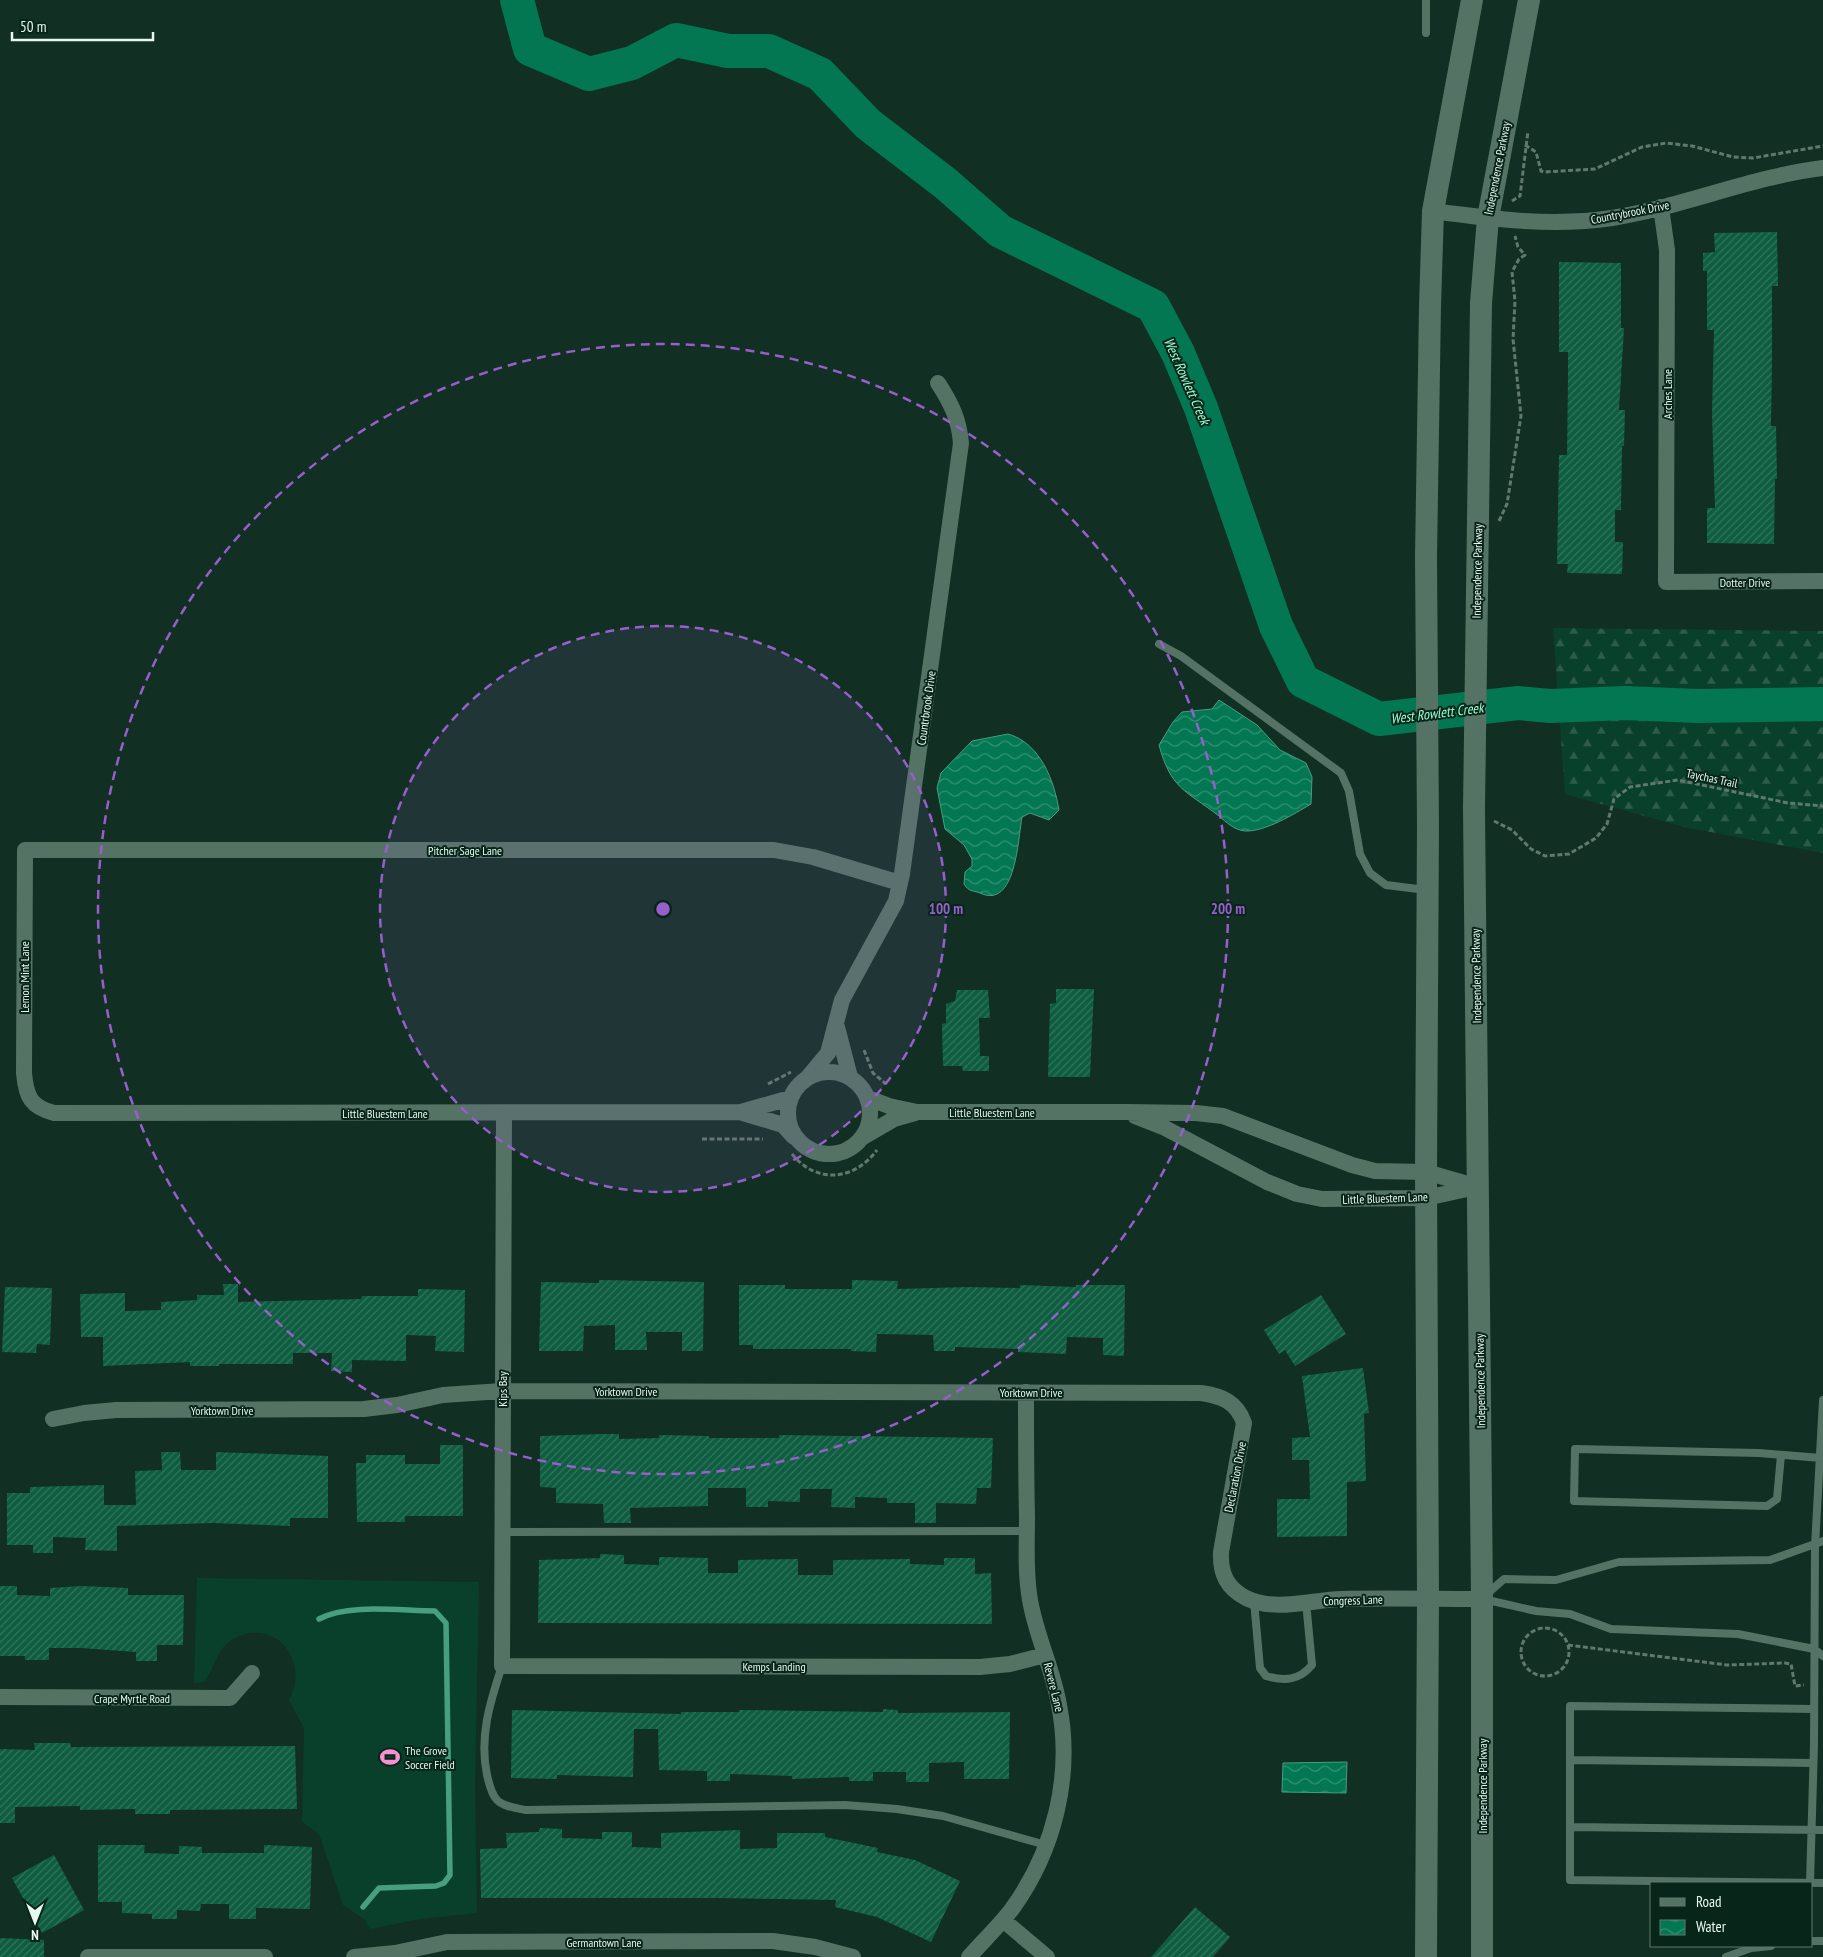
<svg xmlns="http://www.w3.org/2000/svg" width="1823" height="1957" viewBox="0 0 1823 1957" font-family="'PT Sans Narrow',sans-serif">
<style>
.forest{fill:url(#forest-firs)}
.garden{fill:#09402c}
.water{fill:url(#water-waves);stroke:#479e81}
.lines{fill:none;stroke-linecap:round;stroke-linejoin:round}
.stream{stroke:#479e81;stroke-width:5.5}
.river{stroke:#027752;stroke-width:34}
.building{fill:url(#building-hatch)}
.path{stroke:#60796d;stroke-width:3;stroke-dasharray:5 2.5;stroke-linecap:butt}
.lane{stroke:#547364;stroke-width:8}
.street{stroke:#547364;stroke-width:16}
.secondary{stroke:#547364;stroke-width:22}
.ring{fill:none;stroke:#965fcb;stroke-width:2.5;stroke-dasharray:9 6}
.labels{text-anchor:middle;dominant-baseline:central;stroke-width:4;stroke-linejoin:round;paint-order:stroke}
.street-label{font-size:12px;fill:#e7f8ef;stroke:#072519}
.poi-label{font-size:12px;fill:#e7f8ef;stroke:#072519;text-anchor:start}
.water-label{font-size:14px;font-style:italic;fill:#9cfcd0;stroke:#072519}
.centre{fill:#965fcb;stroke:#072519;stroke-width:2.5}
.ring-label{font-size:15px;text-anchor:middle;font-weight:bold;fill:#965fcb;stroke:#072519;stroke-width:4;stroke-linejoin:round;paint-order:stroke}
</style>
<defs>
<pattern id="forest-firs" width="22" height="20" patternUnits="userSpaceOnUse" patternTransform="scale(1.25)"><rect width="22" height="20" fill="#09402c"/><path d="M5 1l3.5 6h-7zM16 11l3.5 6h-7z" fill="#2d5c4b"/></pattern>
<pattern id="water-waves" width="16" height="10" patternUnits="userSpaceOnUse" patternTransform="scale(1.25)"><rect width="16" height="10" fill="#027752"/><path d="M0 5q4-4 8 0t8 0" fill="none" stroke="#339274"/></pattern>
<pattern id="building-hatch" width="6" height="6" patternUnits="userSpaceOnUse" patternTransform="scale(1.25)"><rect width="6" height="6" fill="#0e5d41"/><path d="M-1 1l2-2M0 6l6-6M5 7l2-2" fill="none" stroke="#31755d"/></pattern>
</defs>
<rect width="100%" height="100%" fill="#112f22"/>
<path class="forest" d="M1553,628l270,3v222l-139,-26 -119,-33z"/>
<path class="garden" d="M197,1578l282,4 -4,203 2,128 -57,6 -50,10 -6,-10 -21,-14 -24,-71 -17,-12 2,-94 -15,-28c22,-40 -15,-84 -56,-61 -17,10 -18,29 -29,43l-10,1z"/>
<path class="water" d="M1219,700l38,25 23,25 26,13 6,14 -1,27c-17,10 -46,28 -66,27 -11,-1 -19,-9 -26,-15 -34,-26 -48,-27 -60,-71l14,-23 9,-10 30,-3z
M1008,734c32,9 46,46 51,76l-10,10 -19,-7 -8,4c-4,21 -6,93 -42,76 -8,-3 -11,-1 -16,-9l1,-12 7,-6v-7l-8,-14 -19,-16 -8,-41 4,-15 31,-32z
M1347,1762l-1,31 -64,-1 1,-29z"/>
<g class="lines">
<path class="stream" d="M319,1619c29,-16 82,-8 116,-8l11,12 4,252 -6,8 -8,3 -57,2 -16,19"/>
<path class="river" d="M517,0l13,49 59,25 43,-11 44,-23 52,11h41l51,23 48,50 77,59 55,48 153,75 25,47 23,55 75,218 27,55 76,38 139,-16 32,3 75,-3 73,3 125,-2"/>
</g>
<path class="building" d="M1777,232l1,54h-6v76l-1,64h5l1,53h-2l-1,65 -67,-1v-35h8l-3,-94 2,-84h-7v-59h-4v-18l12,-1 -1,-19z
M1559,262l62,1v65h3l-5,82h6l-1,36h-2l-1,64h-6v32h8l-1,32 -55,-1 1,-9h-11l2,-109h8l1,-78v-25h-9z
M1056,989h38l-4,88h-42l2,-73 6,-1z
M957,990h31l2,28h-11l1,38h9v15h-26l-1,-5h-19l-1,-42 4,-1v-19l9,-3z
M599,1280l105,2 -1,69h-21v-19h-36l1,18h-32v-25l-31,1 -1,25h-44l2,-69 58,1z
M852,1280l46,1 -1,8 70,-2 53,1v-3l56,2v-2h49l-1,71 -21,-1v-17l-36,-1 -1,17 -48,-2v-3l-63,-2v4h-21l-1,-16 -56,-1 -1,18 -25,-1v-2h-98v-4h-14v-60h46v4h67z
M223,1284h15v18l123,-3 1,-3h56v-7l47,1 -1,62 -29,-1 1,-15 -30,-1v26l-54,-1v12l-21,-1 1,-18h-39v11h-74v2h-29v-4l-87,4v-29h-22l-1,-43 45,-1v18l36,-1v-8l36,-2v-5h27z
M5,1287l47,1 -2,57 -13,-1 -1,9 -34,-1z
M1321,1295l25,39 -51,32 -10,-16 -6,4 -15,-24z
M1363,1368l6,45 -5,1 2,67 -19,1v54l-70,1v-38h33l-1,-39h-17v-22l18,-1 -8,-61z
M602,1434h17v5l40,-1v-3l50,1v2h70v-3l214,3 -2,50h-14l-1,16 -40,-1v20h-21v-20h-28v-5l-32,-1v11l-24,-1 1,-18h-32v13l-32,-1v6h-22v-19h-38v18l-78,2 1,15h-27l-1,-19 -47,-1v-15l-16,-1v-51z
M440,1445h23v71h-58v6h-48l-1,-59h10v-8h39v9h35z
M161,1452h19l1,18h35v-18l112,4v62h-38v8l-77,-3 -96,3v25l-32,-1 1,-12 -33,-1v16h-20v-8h-26v-52h23v-6l74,-2v20h32l-1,-34 27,-1z
M600,1554l24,1v9l35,1v-8l49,1v15h30v-13l60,-1v16h35v-15l77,-1v5l34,1v-7h31v16l16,-1 1,51 -454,-1 1,-63 61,-2z
M0,1586h17v9l33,1v-8l33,-2 45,2v7h56l-1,50h-26v16h-21v-9l-55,-4h-32v12h-24v-4h-25z
M883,1709l15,1v3l112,-1 -1,67h-45v-17l-35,1v19h-23v-10h-33v9h-24v-4l-57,2v-3l-62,-2v7h-23v-10l-48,-1 -1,-41h-24l-1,48 -76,-2v4l-46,-1 1,-68 169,4v-2h58v-2l144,2z
M34,1743h36l1,4 224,-1 2,63 -127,1v4h-35v-5l-55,1v-4l-65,1v16h-15v-74l35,1z
M540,1828l22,1v9l40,1v-7h30v15l29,1v-15l79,-3v19l37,-1v-15h48v4l53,11 -1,4 38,8 45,21 -29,61 -54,-25 -42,-10 1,-7 -120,-2h-235l-1,-49 27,-1 -1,-15 33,-1z
M98,1845h47l-1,8 35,1v-8l23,1v6h62v-8l48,2 -2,62 -54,-1v11h-27v-15h-28l-1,7 -23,-1v9h-25v-5l-30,-1v-11h-24z
M54,1855l30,55 -42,23 -30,-55z
M1195,1907l35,30 -17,20h-62z
M0,1938l44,2v17h-44z"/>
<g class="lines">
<path class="path" d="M1525,145l11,7 5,19 3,1 51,-3 47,-22 24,-4 26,3 41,11 20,1 70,-12
M1512,201l8,-5 8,-65
M1499,521l8,-17 14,-88 -8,-77 2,-38 -3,-29 7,-13 6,-4 -7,-8 -3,-11
M1494,821l18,9 19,19 14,7 24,-2 27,-16 11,-14 7,-25 16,-12 48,-7 110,23 35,3
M864,1050l9,23 13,11
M768,1084l23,-12
M702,1139h61
M792,1154c25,31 63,26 85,-4
M1521 1652a24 24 0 1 1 48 0a24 24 0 1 1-48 0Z
M1568,1645l159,20 58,-2 6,1 4,22 9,-1"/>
<path class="lane" d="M1426,33v-33
M1159,644l22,12 160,117 8,18 11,63 10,19 16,12 40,5
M1781,1455l-4,44 -10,7 -193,-5 1,-52 184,4 62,5
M502,1532l525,-1
M1487,1594l17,-15 52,1 63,-18 151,-2 53,-19
M1483,1599l53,12 34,3 41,15 127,5 76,15 9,7
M1254,1601l6,67 6,8c18,5 33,5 46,-11l-6,-63
M502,1666c-12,36 -23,71 -15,109 2,8 4,19 10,25 7,7 19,8 29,10l319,-5 52,4 46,7 103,29
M1814,1709l-244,-3v174l253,3
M1571,1760l242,3
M1570,1827l253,3
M1810,1883l4,-138 1,-199 8,-146
M1812,1941h11
M1726,1957l25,-9 20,-2"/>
<path class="street" d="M1661,207l6,43 -1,332 157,-1
M1433,211c59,8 119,16 179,7 71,-11 138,-41 211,-50
M837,1027l13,50
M788 1113a41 41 0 1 1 82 0a41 41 0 1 1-82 0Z
M808,1077l20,-24 14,-53 54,-99 6,-27 59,-431c-2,-24 -10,-40 -23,-60
M790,1098l-49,14 -687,1c-23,-6 -28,-16 -30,-40l1,-223h749l39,7 87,26
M868,1098l21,8 28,6h209l70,1 27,3 129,49 23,6 51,1 52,15
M504,1113l-2,553 478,1 30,-3 35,-9
M743,1113l40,12 11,12
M1135,1116l28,11 104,55 30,12 25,5 104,-1 50,-11
M863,1137l31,-18 21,-6
M53,1419l31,-6 32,-3 248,-1 33,-4 46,-10 59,-4 699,2c21,3 36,9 43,30l-23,129c-1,22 6,36 25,46 29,14 65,2 95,1 47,-1 94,0 141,0
M0,1697l230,1 22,-25
M1003,1920l44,37
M88,1957h177
M354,1957l41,-4 52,-11 326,-1 42,6 38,10
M969,1957c14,-16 30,-31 43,-48 42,-58 61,-133 47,-204 -6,-36 -23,-69 -29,-105 -5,-28 -3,-56 -3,-83 -1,-42 -1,-84 -1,-125"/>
<path class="secondary" d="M1426,1957l2,-358 -2,-427 2,-345 -2,-270 4,-251 3,-95 39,-211
M1482,1957v-358l-8,-791 7,-505 7,-85 41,-218"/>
</g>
<circle cx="663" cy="909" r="283" fill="#965fcb" fill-opacity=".12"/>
<g class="ring">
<circle cx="663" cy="909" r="283"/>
<circle cx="663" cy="909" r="565"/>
</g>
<defs>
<symbol id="stadium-bare" viewBox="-9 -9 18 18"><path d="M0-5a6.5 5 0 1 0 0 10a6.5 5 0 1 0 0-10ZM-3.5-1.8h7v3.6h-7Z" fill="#f690cf" stroke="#072519" stroke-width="2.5" paint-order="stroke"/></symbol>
</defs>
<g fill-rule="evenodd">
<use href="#stadium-bare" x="376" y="1743" width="28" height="28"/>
</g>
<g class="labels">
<g class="street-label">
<text transform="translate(1497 168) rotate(-79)">Independence Parkway</text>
<text transform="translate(1630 212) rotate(-11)">Countrybrook Drive</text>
<text transform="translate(1667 394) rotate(-90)">Arches Lane</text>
<text transform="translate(1477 571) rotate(-89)">Independence Parkway</text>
<text x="1745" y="582">Dotter Drive</text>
<text transform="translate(926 708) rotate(-82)">Countrbrook Drive</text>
<text transform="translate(1712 778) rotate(12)">Taychas Trail</text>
<text x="465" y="850">Pitcher Sage Lane</text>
<text transform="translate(1476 976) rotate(-91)">Independence Parkway</text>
<text transform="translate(24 977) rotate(-90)">Lemon Mint Lane</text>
<text x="992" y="1112">Little Bluestem Lane</text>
<text x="385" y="1113">Little Bluestem Lane</text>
<text transform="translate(1385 1198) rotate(-2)">Little Bluestem Lane</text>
<text transform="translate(1480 1381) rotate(-91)">Independence Parkway</text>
<text transform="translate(502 1389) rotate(-90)">Kips Bay</text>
<text x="626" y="1391">Yorktown Drive</text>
<text x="1031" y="1392">Yorktown Drive</text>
<text x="222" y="1410">Yorktown Drive</text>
<text transform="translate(1235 1477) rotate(-79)">Declaration Drive</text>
<text transform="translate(1353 1600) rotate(-2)">Congress Lane</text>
<text x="774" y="1666">Kemps Landing</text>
<text transform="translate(1054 1687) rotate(76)">Revere Lane</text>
<text x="132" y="1698">Crape Myrtle Road</text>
<text transform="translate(1482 1786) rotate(-90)">Independence Parkway</text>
<text x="604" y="1942">Germantown Lane</text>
</g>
<g class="poi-label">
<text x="405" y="1750">The Grove<tspan x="405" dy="14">Soccer Field</tspan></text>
</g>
<g class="water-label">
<text transform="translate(1187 381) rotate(66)">West Rowlett Creek</text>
<text transform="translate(1437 713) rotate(-7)">West Rowlett Creek</text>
</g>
</g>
<circle cx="663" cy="909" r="8" class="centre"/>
<g class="ring-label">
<text x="946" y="914">100 m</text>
<text x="1228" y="914">200 m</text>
</g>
<rect x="1650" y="1882" width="162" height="65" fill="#072519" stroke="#61796f"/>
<rect x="1660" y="1898" width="25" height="8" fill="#547364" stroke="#61796f"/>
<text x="1696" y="1907" font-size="15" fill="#e7f8ef">Road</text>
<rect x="1660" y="1920" width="25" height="15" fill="url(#water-waves)" stroke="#61796f"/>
<text x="1696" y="1932" font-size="15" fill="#e7f8ef">Water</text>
<g transform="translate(35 1922) rotate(180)" stroke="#072519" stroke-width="4" paint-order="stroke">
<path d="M0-4L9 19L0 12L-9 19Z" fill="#e7f8ef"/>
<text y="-8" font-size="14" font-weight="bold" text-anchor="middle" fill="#e7f8ef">N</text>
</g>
<path d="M12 32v8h141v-8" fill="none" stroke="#e7f8ef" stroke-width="2.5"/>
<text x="20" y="32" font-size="15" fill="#e7f8ef" stroke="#072519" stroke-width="4" paint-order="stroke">50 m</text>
</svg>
